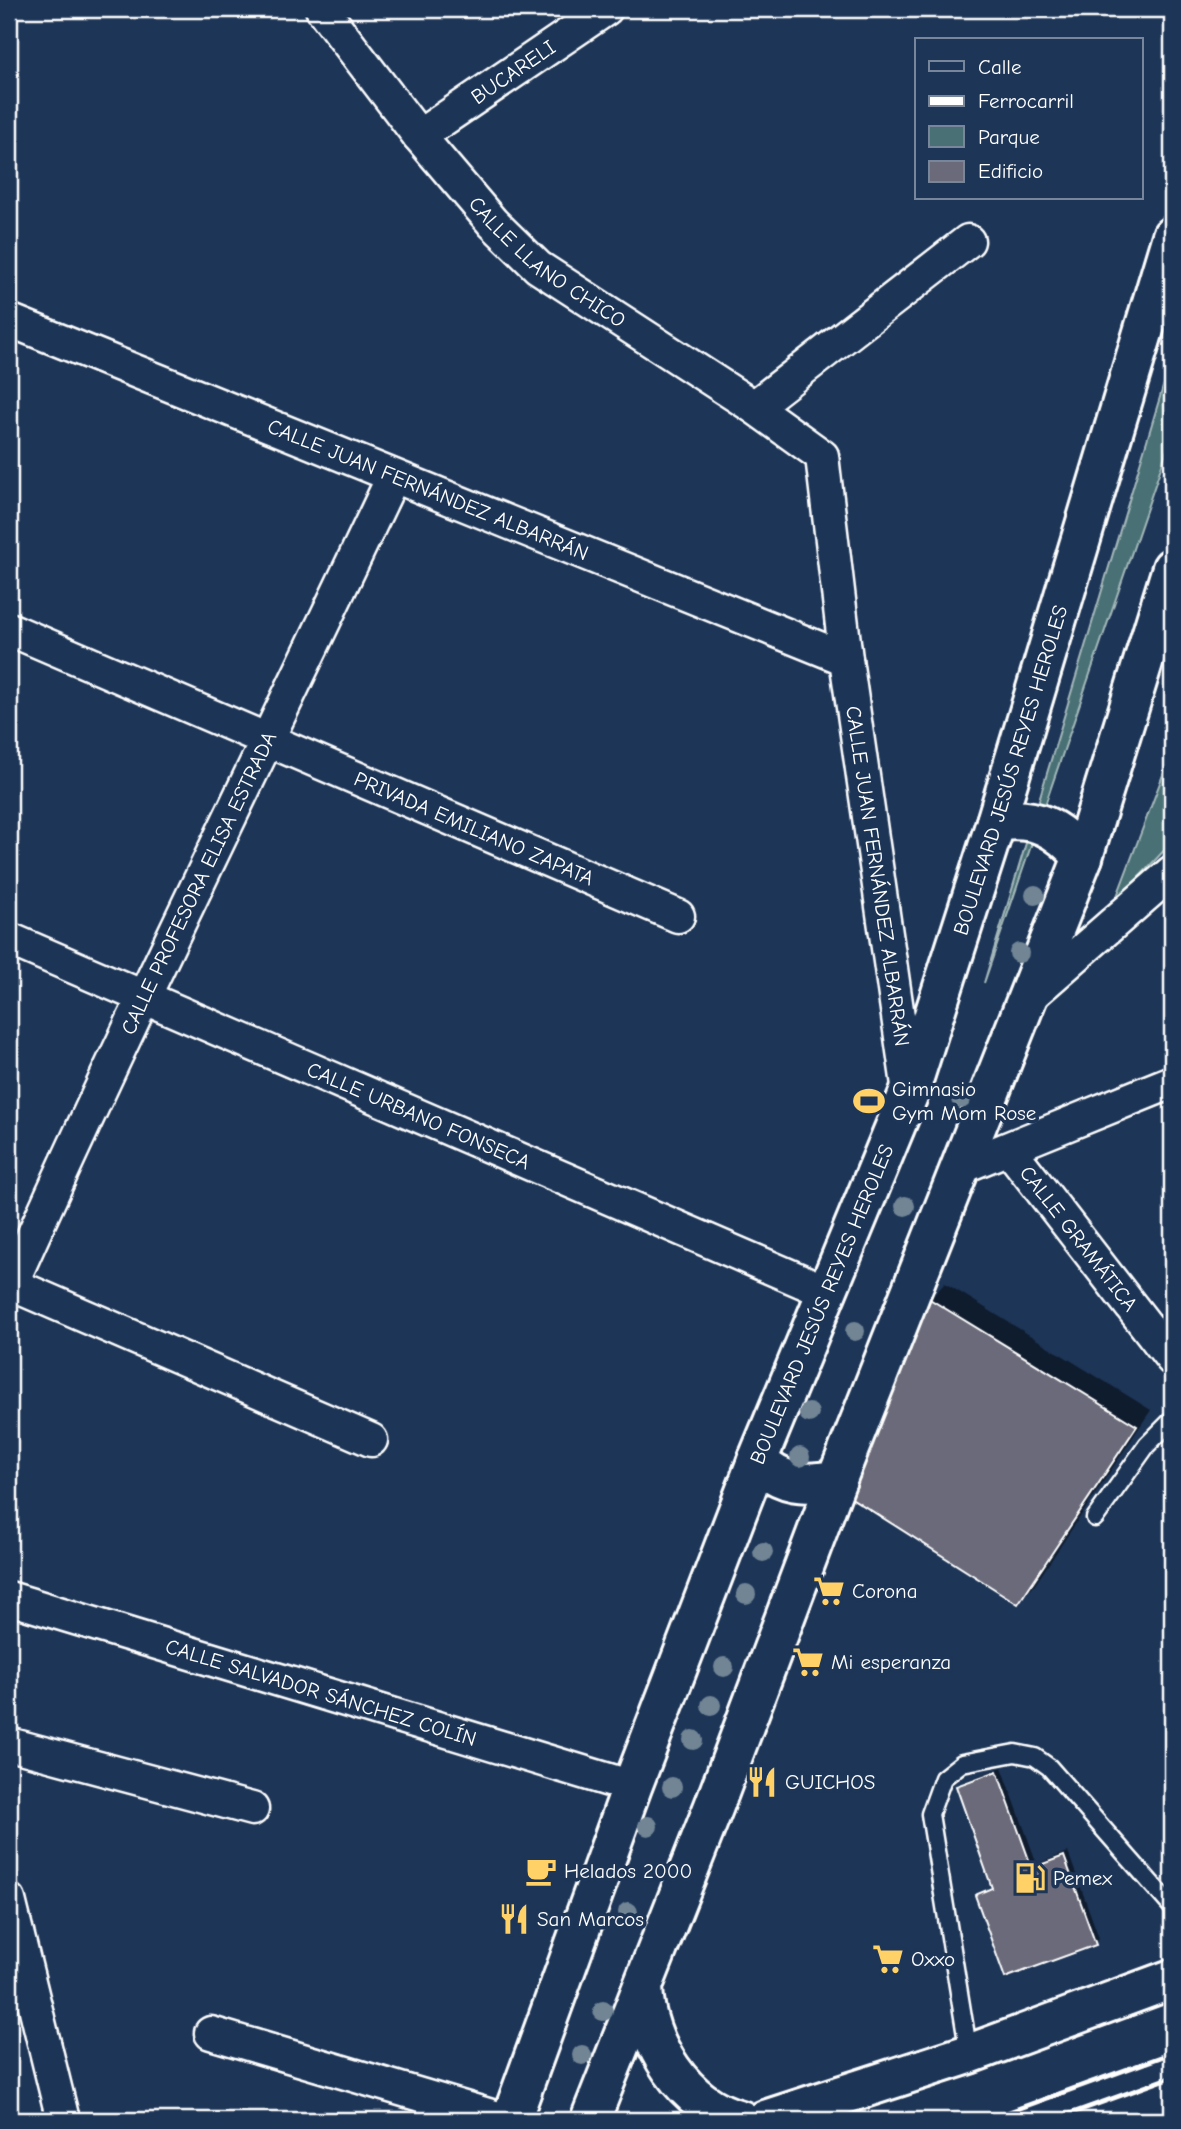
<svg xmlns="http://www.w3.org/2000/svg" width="1181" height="2129" viewBox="0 0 1181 2129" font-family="'Comic Neue',sans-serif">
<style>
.green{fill:#497175;stroke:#a4b8ba;stroke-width:2}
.shadow{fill:#0007}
.building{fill:#6a6a7a;stroke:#fff;stroke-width:2}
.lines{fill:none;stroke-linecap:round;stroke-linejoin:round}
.lane-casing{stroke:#fff;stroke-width:21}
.street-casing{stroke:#fff;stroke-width:37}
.secondary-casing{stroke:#fff;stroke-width:44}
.lane{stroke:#1d3557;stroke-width:16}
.street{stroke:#1d3557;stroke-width:32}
.secondary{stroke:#1d3557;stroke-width:38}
.rail{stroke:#fff;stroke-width:5}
.tree{fill:#718595}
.labels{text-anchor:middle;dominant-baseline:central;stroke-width:7;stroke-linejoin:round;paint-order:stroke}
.street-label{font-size:21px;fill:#fff;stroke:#1d3557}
.poi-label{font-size:21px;fill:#fff;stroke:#1d3557;text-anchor:start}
</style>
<rect width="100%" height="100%" fill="#1d3557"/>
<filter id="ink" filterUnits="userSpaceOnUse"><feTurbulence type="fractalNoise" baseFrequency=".0143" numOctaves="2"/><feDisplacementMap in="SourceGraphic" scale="14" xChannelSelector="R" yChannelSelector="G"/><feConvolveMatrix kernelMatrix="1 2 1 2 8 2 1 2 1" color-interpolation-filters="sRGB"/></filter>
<g filter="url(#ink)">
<path class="green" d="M1172,357v78l-188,548z
M1172,751v91l-58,62z"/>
<path class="shadow" d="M945,1283l206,127 -117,176 -16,16 -166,-106 78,-197z
M1002,1767l35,97 31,-12 31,86 -4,5 -118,-48 16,-9 -35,-99 5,-5z"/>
<path class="building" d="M928,1298l209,128 -119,178 -168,-107z
M997,1771l35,97 32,-12 32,89 -91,33 -30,-83 17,-7 -36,-102z"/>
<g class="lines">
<defs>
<path id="lane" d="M1095,1518l52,-73 25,-25
M969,2054l-39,-240 13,-36 19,-15 53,-10 20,4 14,10 123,140"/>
<g id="street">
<path id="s1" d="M322,9l97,127 74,87 45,44 216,140 68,49 24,203 63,433"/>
<path id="s2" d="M419,136l187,-127"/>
<path id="s3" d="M9,320l837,339"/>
<path d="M754,407l214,-166"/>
<path id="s4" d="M9,629l669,287"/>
<path id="s5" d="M9,939l818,353"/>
<path d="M1030,996l142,-124"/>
<path id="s6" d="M1010,1150l162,209"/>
<path d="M962,1167l210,-85"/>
<path d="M11,1284l360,156"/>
<path id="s7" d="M9,1289c122,-273 256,-541 384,-812"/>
<path id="s8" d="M9,1598l623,189"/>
<path d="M9,1744l243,65"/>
<path d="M9,1900l54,220"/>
<path d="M211,2033l294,87"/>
</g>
<g id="secondary">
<path d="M996,822c39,-7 62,6 87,35"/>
<path d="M757,1461c26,24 47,25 80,18"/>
<path d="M643,1987c2,56 41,119 98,133"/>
<path id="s9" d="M511,2120l121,-333 125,-326 152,-368 87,-271 176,-586"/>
<path d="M590,2120l124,-314 123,-327 246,-622 89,-289"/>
<path d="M765,2120l204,-66 203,-75"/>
</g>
</defs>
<use href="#lane" class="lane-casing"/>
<use href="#street" class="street-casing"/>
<use href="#secondary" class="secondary-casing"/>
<use href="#lane" class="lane"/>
<use href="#street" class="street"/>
<use href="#secondary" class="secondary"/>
<path class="rail" d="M987,2120l185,-67
M1053,2120l119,-43"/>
</g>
<g class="tree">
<circle cx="1035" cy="895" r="10"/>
<circle cx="1019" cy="953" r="10"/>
<circle cx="961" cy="1099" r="10"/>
<circle cx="905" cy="1206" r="10"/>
<circle cx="855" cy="1331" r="10"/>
<circle cx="809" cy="1413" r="10"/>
<circle cx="800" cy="1457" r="10"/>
<circle cx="763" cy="1552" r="10"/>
<circle cx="746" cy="1594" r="10"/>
<circle cx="724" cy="1667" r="10"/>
<circle cx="711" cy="1705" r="10"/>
<circle cx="693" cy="1740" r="10"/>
<circle cx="672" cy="1787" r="10"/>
<circle cx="648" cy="1826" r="10"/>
<circle cx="628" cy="1912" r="10"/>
<circle cx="603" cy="2011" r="10"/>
<circle cx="582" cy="2055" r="10"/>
</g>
</g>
<defs>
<symbol id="stadium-bare" viewBox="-9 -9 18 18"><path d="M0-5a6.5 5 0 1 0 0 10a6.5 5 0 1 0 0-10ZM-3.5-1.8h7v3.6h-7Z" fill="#ffd166" stroke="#1d3557" stroke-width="2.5" paint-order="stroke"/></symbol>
<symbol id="supermarket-bare" viewBox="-9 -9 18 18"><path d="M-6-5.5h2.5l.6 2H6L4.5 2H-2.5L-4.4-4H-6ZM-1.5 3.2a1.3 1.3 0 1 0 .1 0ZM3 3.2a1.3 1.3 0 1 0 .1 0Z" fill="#ffd166" stroke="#1d3557" stroke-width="2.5" paint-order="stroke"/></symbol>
<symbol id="restaurant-bare" viewBox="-9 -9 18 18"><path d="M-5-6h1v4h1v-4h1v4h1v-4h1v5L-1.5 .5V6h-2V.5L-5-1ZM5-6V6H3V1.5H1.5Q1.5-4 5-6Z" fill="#ffd166" stroke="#1d3557" stroke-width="2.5" paint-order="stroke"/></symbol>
<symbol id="cafe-bare" viewBox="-9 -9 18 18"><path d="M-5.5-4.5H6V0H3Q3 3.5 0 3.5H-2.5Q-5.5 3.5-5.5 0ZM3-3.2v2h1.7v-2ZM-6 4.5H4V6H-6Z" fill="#ffd166" stroke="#1d3557" stroke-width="2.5" paint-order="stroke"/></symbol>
<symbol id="fuel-bare" viewBox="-9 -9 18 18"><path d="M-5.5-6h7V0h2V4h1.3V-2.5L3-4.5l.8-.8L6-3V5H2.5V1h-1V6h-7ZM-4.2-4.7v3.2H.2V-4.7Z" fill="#ffd166" stroke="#1d3557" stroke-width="2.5" paint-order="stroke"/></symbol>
</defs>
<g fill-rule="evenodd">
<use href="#stadium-bare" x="847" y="1079" width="44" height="44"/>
<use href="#supermarket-bare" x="807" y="1569" width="44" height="44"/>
<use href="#supermarket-bare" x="786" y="1640" width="44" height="44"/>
<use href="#restaurant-bare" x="740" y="1760" width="44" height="44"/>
<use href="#cafe-bare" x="519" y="1849" width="44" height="44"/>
<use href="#fuel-bare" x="1008" y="1856" width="44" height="44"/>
<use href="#restaurant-bare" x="492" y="1897" width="44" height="44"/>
<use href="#supermarket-bare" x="866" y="1937" width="44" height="44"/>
</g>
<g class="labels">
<g class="street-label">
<text stroke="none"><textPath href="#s2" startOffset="114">BUCARELI</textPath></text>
<text stroke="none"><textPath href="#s1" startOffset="341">CALLE LLANO CHICO</textPath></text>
<text stroke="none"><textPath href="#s3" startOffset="452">CALLE JUAN FERNÁNDEZ ALBARRÁN</textPath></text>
<text stroke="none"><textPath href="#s9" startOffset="1440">BOULEVARD JESÚS REYES HEROLES</textPath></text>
<text stroke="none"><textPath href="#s4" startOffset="506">PRIVADA EMILIANO ZAPATA</textPath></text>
<text stroke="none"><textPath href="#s1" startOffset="1102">CALLE JUAN FERNÁNDEZ ALBARRÁN</textPath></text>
<text stroke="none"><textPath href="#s7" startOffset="448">CALLE PROFESORA ELISA ESTRADA</textPath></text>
<text stroke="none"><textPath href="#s5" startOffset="446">CALLE URBANO FONSECA</textPath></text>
<text stroke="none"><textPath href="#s6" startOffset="112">CALLE GRAMÁTICA</textPath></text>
<text stroke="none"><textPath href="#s9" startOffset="873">BOULEVARD JESÚS REYES HEROLES</textPath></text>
<text stroke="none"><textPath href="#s8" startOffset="326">CALLE SALVADOR SÁNCHEZ COLÍN</textPath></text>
</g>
<g class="poi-label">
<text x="892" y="1089">Gimnasio<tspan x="892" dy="24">Gym Mom Rose</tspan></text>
<text x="852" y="1591">Corona</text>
<text x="831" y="1662">Mi esperanza</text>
<text x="785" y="1782">GUICHOS</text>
<text x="564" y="1871">Helados 2000</text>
<text x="1053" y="1878">Pemex</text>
<text x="537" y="1919">San Marcos</text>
<text x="911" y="1959">Oxxo</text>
</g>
</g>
<rect width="1181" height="2129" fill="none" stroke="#1d3557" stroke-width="35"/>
<rect x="18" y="18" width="1146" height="2094" fill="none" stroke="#fff" stroke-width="2.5" filter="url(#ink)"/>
<rect x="915" y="38" width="228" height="161" fill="#1d3557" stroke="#77869a" stroke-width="2"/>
<rect x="929" y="61" width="35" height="10" fill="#1d3557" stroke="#77869a" stroke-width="2"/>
<text x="978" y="74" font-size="21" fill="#ffffff">Calle</text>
<rect x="929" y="96" width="35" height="10" fill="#ffffff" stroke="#77869a" stroke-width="2"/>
<text x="978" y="108" font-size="21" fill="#ffffff">Ferrocarril</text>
<rect x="929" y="126" width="35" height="21" fill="#497175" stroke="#77869a" stroke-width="2"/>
<text x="978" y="144" font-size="21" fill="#ffffff">Parque</text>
<rect x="929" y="161" width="35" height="21" fill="#6a6a7a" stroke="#77869a" stroke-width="2"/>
<text x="978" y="178" font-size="21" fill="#ffffff">Edificio</text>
</svg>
